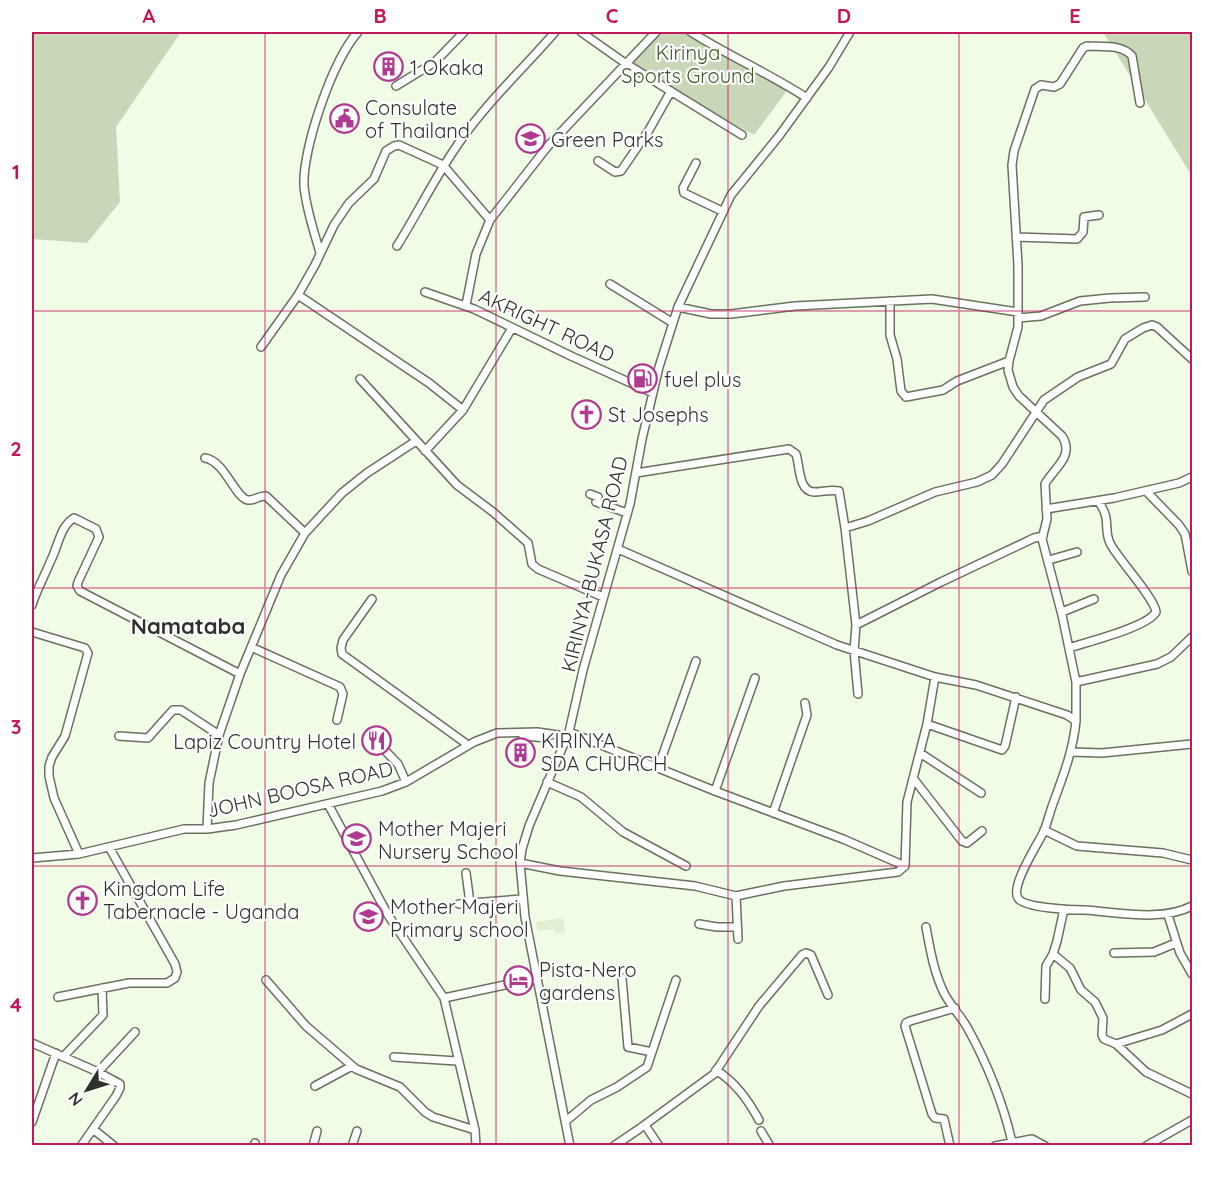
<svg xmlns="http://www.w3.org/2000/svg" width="1224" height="1177" viewBox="0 0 1224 1177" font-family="Quicksand,sans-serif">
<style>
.built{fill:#e1f0d3}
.green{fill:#c7d7b8}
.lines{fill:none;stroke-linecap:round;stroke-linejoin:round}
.minor-casing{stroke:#68725e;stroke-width:10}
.minor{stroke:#fff;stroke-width:7}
.grid{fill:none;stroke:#c2185b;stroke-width:1.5;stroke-opacity:0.55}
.labels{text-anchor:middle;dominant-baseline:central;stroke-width:4.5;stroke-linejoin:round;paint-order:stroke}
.park-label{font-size:20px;fill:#425928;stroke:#fff}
.poi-label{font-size:20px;fill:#2e322a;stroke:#fff;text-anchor:start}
.street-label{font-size:20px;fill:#2e322a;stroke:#fff}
.quarter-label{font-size:22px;font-weight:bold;fill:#2e322a;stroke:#fff}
.neatline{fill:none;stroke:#c2185b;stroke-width:2}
.grid-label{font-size:20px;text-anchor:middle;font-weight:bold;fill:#c2185b}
</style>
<rect width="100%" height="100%" fill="#f0fce5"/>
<path class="built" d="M563,918l2,14 -10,2 -1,-5 -17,2 -1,-9z"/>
<path class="green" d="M32,32h149l-65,95 4,75 -33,41 -55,-4z
M660,32h35l94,56 -35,47 -129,-71z
M1103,32h89v144z"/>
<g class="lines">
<defs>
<path id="minor" d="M581,32l44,31 117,72
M691,32c38,24 79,42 116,66
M396,86l39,-24 29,-30
M598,161l17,11 6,-1 28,-41 22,-39
M696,163l-13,25 1,5 38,18
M1016,237l61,2 6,-7 1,-15 15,-2
M397,246c22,-35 40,-73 64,-106 28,-40 63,-72 94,-108
M320,253c-6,-22 -14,-44 -16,-67 -2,-37 29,-127 54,-154
M610,284l63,39
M425,292l49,17 97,47 82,37
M298,295l131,88 34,27
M890,301v34l7,24 4,32 5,6 37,-7 14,-9 52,-20
M466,305l10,-51 14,-34 58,-74 108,-114
M678,307l33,7h20l64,-8 137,-7 86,13
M1018,318l23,-2 39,-15 30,-3 35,-1
M261,347l37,-52 17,-30 19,-40 15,-22 25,-24 12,-28 8,-5 5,-1 44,20 47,55
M360,379l97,106 36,27 35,31 4,21 6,5 65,28
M425,451l38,-41 49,-82
M205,458c20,3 30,40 43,42 7,1 11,-5 18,-4l39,37
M636,473l153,-24 7,5c4,12 2,37 18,38 9,0 16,-3 25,-1l6,37 11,97 -2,26 4,43
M1146,491l33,34 6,9 7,37
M590,494l8,3 -2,5 31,11
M1046,509l68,-11 65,-15 13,-6
M845,528l23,-7 67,-29 42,-10 15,-7 10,-11 42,-64 34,-23 33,-13 14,-25 18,-11 9,-3 5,2 35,32
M618,549l219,96 98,32 41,8 91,30 9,6c-3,29 -12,53 -22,80 -4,10 -6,20 -10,30 -6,13 -34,55 -26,67 5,10 54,12 66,12 35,2 77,12 108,-4
M1049,560l28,-8
M372,599l-29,41 -2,8 1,6 126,91
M32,605c5,-16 13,-30 19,-45 7,-13 9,-34 23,-42l22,11 3,8 -21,45 -1,4 3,5 160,83
M1062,612l32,-13
M856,625l85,-43 93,-44 9,-2
M32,632l53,16 3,5 -23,83 -13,21 -3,9v10l5,22 25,56
M251,647l89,40 3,7 -6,26
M1069,648c18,-6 79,-21 87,-36 -1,-13 -36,-51 -45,-67 -9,-15 2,-24 -13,-44
M1076,682l81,-18 14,-7 21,-20
M1076,721v-39l-14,-67 -20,-76 5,-20 -2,-35c9,-16 30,-28 17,-48l-43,-40 -6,-9 -5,-17 1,-9 9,-34v-62l-6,-100 2,-14 21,-62 6,-4 13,2 6,-3 23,-36 4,-2c15,1 35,-2 45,10l8,47
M927,724l75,26 3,-4 11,-49
M569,732l146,59 128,48 62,27
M369,734l29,30 8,18
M119,736l29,2 25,-28h8l38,25
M523,736l24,2
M1072,752l30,1 90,-9
M920,753l61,40
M658,768l38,-107
M913,778l49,63 5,2 15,-12
M547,782l34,15 42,35 63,34
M715,791l40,-113
M328,804l60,111 56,83 31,132 1,16
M773,813l34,-98 -2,-12
M207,829l2,-46 10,-48 21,-61 41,-99 24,-42 37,-40 25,-20 49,-32
M1044,830l33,16 86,7 29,7
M32,858l47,-4 105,-25h23l29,-4 146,-34 24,-9 68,-40 23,-9 40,-1 21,3 7,5
M520,863l40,8 135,15 41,10 48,-10 114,-14 7,-6 2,-64 20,-78 8,-47
M466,873l4,30
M736,896l2,43
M459,904l63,-5
M1168,915l12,38 12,21
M699,924l18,3h20
M926,927c4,22 8,46 18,66 6,12 16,22 23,34 20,36 36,76 45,115
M1114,953l40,-1 22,-9
M1053,954l17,14 11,22 14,12 8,16 -1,17 2,4 12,5 30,28 46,22
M622,978l6,69 24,5
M266,980l40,46 50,43 44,18 25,25 8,5 42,13
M58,997l71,-14h38l8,-5 2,-6 -2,-8 -66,-117
M444,998l93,-20
M1045,999l1,-33 7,-12 4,-13 7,-32
M32,1043l66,29 22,12v4l-4,8 -35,50
M1116,1044l46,-14 30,-16
M63,1057l40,-42 -1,-27
M394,1057l63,4
M716,1070c20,13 32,30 43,50
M98,1072l37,-40
M315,1086l37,-20
M566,1121l25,-21 26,-13 30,-20 29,-87
M32,1122l24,-69
M645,1125l14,21
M93,1129l21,17
M761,1131l9,15
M254,1146l1,-3
M313,1146l4,-15
M352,1146l5,-15
M570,1146l-45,-229 -5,-54 2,-14 7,-23 40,-94 14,-62 47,-166 12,-65 17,-72 19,-60 53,-112 48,-59 50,-69 21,-35
M614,1146l25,-17 75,-55 45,-68 43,-51 4,-2 5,2 17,40
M950,1146l-6,-27 -9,-1 -3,-4 -27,-88 1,-3 4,-2 45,-13
M995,1146l37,-7 13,7
M1146,1146l46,-26"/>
</defs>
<use href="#minor" class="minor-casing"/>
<use href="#minor" class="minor"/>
</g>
<path class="grid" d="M265,32v1114M496,32v1114M728,32v1114M959,32v1114M32,311h1160M32,588h1160M32,866h1160"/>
<defs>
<symbol id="building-ring" viewBox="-11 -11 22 22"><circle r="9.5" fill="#fff" stroke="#b03a91" stroke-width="1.5"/><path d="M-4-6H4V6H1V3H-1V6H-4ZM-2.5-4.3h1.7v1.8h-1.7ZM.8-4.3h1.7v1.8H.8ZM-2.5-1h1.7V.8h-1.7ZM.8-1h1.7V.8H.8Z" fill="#b03a91"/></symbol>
<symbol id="civic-ring" viewBox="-11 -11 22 22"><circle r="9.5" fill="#fff" stroke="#b03a91" stroke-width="1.5"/><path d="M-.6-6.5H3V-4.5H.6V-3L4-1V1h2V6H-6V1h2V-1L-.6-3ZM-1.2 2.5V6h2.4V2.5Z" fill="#b03a91"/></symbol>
<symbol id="school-ring" viewBox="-11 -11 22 22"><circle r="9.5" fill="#fff" stroke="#b03a91" stroke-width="1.5"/><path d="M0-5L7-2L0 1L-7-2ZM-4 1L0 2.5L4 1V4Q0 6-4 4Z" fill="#b03a91"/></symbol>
<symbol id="fuel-ring" viewBox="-11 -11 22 22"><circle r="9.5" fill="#fff" stroke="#b03a91" stroke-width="1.5"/><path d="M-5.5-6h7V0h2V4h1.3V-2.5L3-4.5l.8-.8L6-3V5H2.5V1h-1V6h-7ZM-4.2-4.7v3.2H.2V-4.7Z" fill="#b03a91"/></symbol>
<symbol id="church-ring" viewBox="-11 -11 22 22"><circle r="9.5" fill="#fff" stroke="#b03a91" stroke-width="1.5"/><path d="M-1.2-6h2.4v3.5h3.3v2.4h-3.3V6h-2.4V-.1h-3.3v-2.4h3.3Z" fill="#b03a91"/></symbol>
<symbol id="restaurant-ring" viewBox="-11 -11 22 22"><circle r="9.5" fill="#fff" stroke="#b03a91" stroke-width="1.5"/><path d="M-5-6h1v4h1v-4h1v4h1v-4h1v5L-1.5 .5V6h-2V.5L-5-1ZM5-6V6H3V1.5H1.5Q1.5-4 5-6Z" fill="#b03a91"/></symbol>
<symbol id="hotel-ring" viewBox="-11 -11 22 22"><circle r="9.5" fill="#fff" stroke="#b03a91" stroke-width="1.5"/><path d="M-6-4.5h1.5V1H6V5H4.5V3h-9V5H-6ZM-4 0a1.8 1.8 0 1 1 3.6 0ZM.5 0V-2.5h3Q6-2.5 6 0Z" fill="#b03a91"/></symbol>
</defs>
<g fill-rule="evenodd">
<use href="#building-ring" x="372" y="50" width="33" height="33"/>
<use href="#civic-ring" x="328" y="102" width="33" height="33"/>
<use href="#school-ring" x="514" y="122" width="33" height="33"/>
<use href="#fuel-ring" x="626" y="362" width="33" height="33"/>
<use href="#church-ring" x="570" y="398" width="33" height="33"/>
<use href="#restaurant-ring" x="360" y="724" width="33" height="33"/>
<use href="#building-ring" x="504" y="736" width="33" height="33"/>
<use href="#school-ring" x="340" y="822" width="33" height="33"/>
<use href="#church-ring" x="66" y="884" width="33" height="33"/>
<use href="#school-ring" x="352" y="900" width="33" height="33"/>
<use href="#hotel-ring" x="502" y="964" width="33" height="33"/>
</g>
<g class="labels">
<g class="park-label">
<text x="688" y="52">Kirinya<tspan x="688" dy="23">Sports Ground</tspan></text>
</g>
<g class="poi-label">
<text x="410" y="67">1 Okaka</text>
<text x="365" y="107">Consulate<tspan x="365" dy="23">of Thailand</tspan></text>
<text x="551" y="139">Green Parks</text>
<text x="664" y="379">fuel plus</text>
<text x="608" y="414">St Josephs</text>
<text x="541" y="740">KIRINYA<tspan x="541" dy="23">SDA CHURCH</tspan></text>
<text x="356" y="741" text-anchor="end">Lapiz Country Hotel</text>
<text x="378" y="828">Mother Majeri<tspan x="378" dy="23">Nursery School</tspan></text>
<text x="103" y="888">Kingdom Life<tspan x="103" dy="23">Tabernacle - Uganda</tspan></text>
<text x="390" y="906">Mother Majeri<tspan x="390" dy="23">Primary school</tspan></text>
<text x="539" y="969">Pista-Nero<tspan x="539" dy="23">gardens</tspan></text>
</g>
<g class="street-label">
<text transform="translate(547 325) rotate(25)">AKRIGHT ROAD</text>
<text transform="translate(594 564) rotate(-76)">KIRINYA-BUKASA ROAD</text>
<text transform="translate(300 789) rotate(-13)">JOHN BOOSA ROAD</text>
</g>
<g class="quarter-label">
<text x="188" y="626">Namataba</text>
</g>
</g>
<rect width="1224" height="1177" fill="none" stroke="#ffffff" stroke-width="66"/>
<g transform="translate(87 1090) rotate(232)" stroke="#ffffff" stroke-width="4.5" paint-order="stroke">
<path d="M0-4.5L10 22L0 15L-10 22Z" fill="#2e322a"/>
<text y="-9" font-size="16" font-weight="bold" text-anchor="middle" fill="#2e322a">N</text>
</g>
<rect x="33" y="33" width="1158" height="1111" class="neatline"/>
<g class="grid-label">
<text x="149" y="23">A</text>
<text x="380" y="23">B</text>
<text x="612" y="23">C</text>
<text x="844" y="23">D</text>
<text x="1075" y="23">E</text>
<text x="16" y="179">1</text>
<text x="16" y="456">2</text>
<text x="16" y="734">3</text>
<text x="16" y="1012">4</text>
</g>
</svg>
